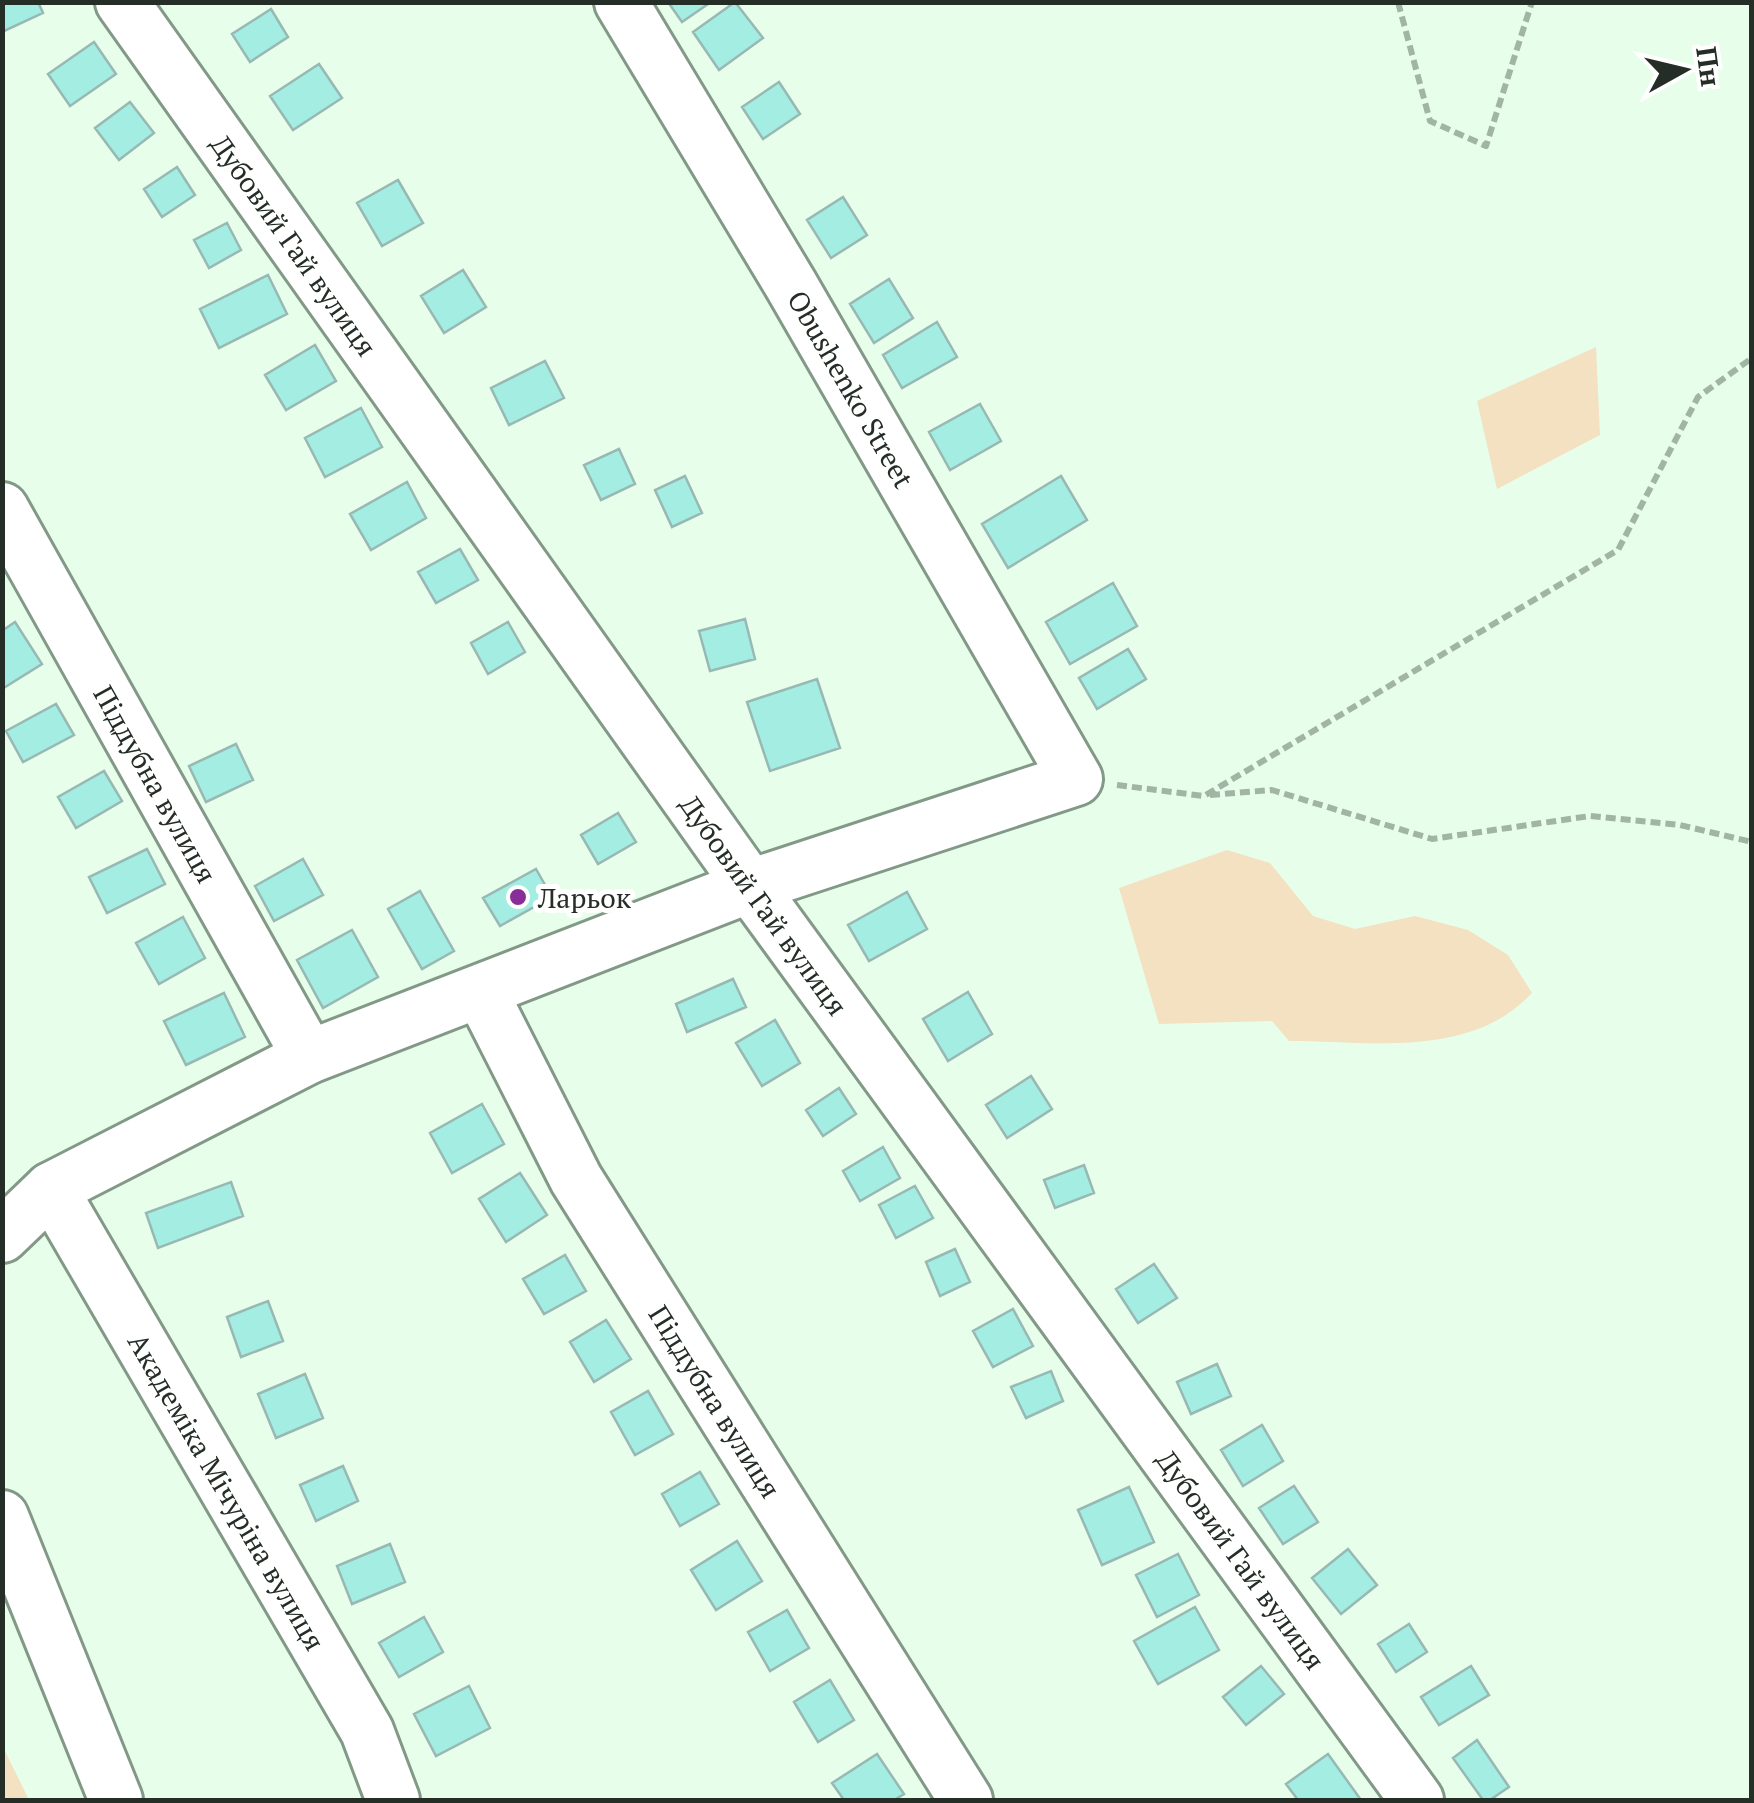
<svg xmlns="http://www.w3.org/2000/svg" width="1754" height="1803" viewBox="0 0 1754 1803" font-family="'PT Serif',serif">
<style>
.green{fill:#f3e1c2}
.building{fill:#a3ede2;stroke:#98b9b3;stroke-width:2.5}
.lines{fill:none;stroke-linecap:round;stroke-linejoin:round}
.minor-casing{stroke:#839987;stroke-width:58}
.path{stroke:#a2b4a4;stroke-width:6;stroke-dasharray:10 5;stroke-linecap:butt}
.minor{stroke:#fff;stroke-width:52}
.poi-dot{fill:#892e99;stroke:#fff;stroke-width:4}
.labels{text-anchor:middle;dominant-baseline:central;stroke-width:10;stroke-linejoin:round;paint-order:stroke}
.street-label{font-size:28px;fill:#242d26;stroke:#fff}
.poi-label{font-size:28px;fill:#242d26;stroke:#fff;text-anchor:start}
</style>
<rect width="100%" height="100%" fill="#e7feea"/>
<path class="green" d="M1596,347l4,88 -103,54 -20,-88z
M1227,850l43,13 43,53 42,13 60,-13 53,14 40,25 24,38c-61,66 -162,48 -243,48l-17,-20 -113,3 -40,-136z
M2,1747h1l26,53h-26z"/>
<path class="building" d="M2,2h36l5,11 -41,19z
M668,2h43l-29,20z
M735,2l28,36 -44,32 -26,-38z
M271,9l17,28 -38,25 -18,-28z
M94,42l22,32 -46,32 -22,-32z
M319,64l23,34 -49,32 -23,-34z
M779,82l21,32 -37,25 -21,-32z
M130,102l24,31 -35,27 -24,-32z
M177,167l18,28 -33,22 -18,-28z
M398,180l25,43 -41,23 -25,-43z
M843,197l24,38 -36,23 -24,-38z
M227,223l14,27 -32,18 -15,-28z
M463,270l23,37 -42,26 -23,-37z
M268,275l19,39 -68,34 -19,-39z
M889,279l24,39 -39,25 -24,-39z
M937,322l20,35 -55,31 -19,-33z
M315,345l21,36 -50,29 -21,-35z
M545,361l19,37 -55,27 -18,-37z
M980,404l21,37 -51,29 -21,-38z
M361,408l21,39 -57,30 -20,-39z
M619,449l16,35 -34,16 -17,-35z
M685,476l17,37 -30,14 -17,-37z
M1061,476l26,44 -79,48 -26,-44z
M407,482l19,36 -55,32 -21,-36z
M460,549l18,31 -42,23 -18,-31z
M1113,583l24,43 -67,38 -24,-42z
M745,619l10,40 -45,12 -11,-40z
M15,622l27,42 -40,25v-58z
M508,622l17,30 -37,22 -17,-31z
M1128,649l18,30 -49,30 -18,-31z
M817,679l23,69 -70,23 -23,-69z
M56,704l18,31 -51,27 -17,-31z
M236,744l17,36 -47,22 -17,-36z
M104,771l18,30 -46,27 -18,-31z
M618,813l18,29 -38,22 -17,-29z
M147,849l18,35 -58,29 -18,-36z
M303,859l20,36 -49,26 -19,-35z
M536,869l16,28 -52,29 -17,-28z
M420,891l34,60 -32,18 -34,-60z
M907,892l20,37 -58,32 -21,-36z
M183,917l22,41 -46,26 -23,-41z
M352,930l26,47 -55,31 -26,-48z
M733,979l13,28 -59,25 -11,-28z
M968,992l24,42 -44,27 -25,-42z
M224,993l21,44 -59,28 -22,-44z
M775,1020l25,43 -38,23 -26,-43z
M1031,1076l21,33 -45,29 -21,-33z
M839,1088l17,26 -33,22 -17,-26z
M482,1104l22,40 -52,29 -22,-40z
M883,1147l17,31 -40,23 -17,-30z
M1084,1165l10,28 -39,15 -11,-28z
M520,1173l27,42 -41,27 -27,-43z
M231,1182l12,34 -85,32 -12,-35z
M915,1186l18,32 -37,20 -17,-33z
M955,1249l15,33 -30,14 -14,-34z
M565,1255l21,36 -42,23 -21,-35z
M1154,1264l23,34 -39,25 -22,-34z
M268,1301l15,40 -42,16 -14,-40z
M1013,1309l20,37 -40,21 -20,-36z
M606,1320l25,39 -37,23 -24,-40z
M1217,1364l14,32 -40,18 -14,-32z
M1051,1371l12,30 -37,17 -15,-31z
M305,1374l18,44 -47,20 -18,-44z
M648,1391l25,43 -38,21 -24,-43z
M1262,1425l21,36 -40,25 -22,-36z
M343,1466l15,35 -42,20 -16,-36z
M700,1472l19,32 -39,22 -18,-32z
M1294,1486l24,36 -35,22 -24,-36z
M1129,1487l25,55 -52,23 -24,-55z
M737,1541l25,40 -46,29 -25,-40z
M390,1544l15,38 -53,22 -15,-38z
M1348,1549l29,36 -36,29 -29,-36z
M1178,1554l21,41 -42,22 -21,-42z
M1195,1607l24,43 -61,34 -24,-43z
M787,1610l22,38 -39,23 -22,-39z
M424,1617l19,35 -44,25 -20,-34z
M1409,1624l18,28 -31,20 -18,-28z
M1261,1666l23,28 -38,31 -23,-28z
M1471,1666l18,29 -50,30 -18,-28z
M830,1680l24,40 -36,22 -24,-40z
M469,1686l21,42 -54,28 -22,-42z
M1477,1740l32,47 -19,13h-7l-30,-42z
M877,1754l27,40 -10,6h-50l-12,-17z
M1328,1754l33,46h-63l-12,-16z"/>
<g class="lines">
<defs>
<g id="minor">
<path id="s1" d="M122,2l628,884 667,914"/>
<path id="s2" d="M2,509l307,548"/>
<path id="s3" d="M481,992l95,187 390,621"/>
<path id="s4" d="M51,1189l316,542 26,69"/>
<path d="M2,1236l49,-47 258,-132 441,-171 326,-107 -285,-494 -170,-283"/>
<path d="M2,1517l114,283"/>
</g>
</defs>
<use href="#minor" class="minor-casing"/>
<path class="path" d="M1398,2l32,119 56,25 46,-144
M1117,785l87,11 414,-246 80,-153 54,-39
M1210,795l62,-5 160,49 158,-23 90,9 72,17"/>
<use href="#minor" class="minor"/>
</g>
<circle class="poi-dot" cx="518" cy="897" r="10"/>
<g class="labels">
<g class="street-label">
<text stroke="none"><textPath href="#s1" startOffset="298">Дубовий Гай вулиця</textPath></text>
<text transform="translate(851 389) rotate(60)">Obushenko Street</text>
<text stroke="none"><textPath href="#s2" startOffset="315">Піддубна вулиця</textPath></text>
<text stroke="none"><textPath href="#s1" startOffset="1108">Дубовий Гай вулиця</textPath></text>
<text stroke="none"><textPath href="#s3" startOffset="472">Піддубна вулиця</textPath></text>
<text stroke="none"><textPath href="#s4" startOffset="350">Академіка Мічуріна вулиця</textPath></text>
<text stroke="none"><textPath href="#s1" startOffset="1918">Дубовий Гай вулиця</textPath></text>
</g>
<g class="poi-label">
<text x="538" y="897">Ларьок</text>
</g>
</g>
<rect width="1754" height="1803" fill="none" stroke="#242d26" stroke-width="10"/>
<g transform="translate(1684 70) rotate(82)" stroke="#ffffff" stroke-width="8" paint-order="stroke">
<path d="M0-8L18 38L0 25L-18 38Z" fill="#242d26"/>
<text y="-15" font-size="28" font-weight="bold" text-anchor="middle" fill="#242d26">Пн</text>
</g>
</svg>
